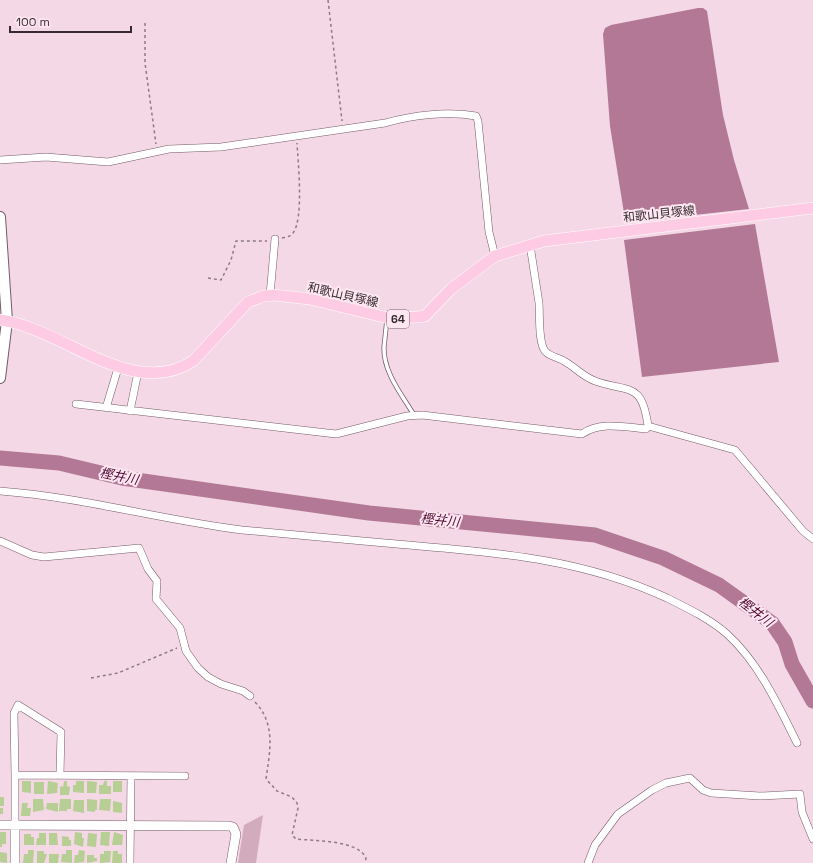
<svg xmlns="http://www.w3.org/2000/svg" width="813" height="863" viewBox="0 0 813 863" font-family="'Space Grotesk','Noto Sans JP',sans-serif">
<style>
.green{fill:#d2abbd}
.water{fill:#b27895}
.lines{fill:none;stroke-linecap:round;stroke-linejoin:round}
.river{stroke:#b27895;stroke-width:15}
.building{fill:#b7ce94}
.service-casing{stroke:#745c67;stroke-width:5}
.minor-casing{stroke:#745c67;stroke-width:8}
.tertiary-casing{stroke:#745c67;stroke-width:10}
.secondary-casing{stroke:#745c67;stroke-width:12}
.primary-casing{stroke:#fff;stroke-width:12}
.path{stroke:#8d7b83;stroke-width:1.5;stroke-dasharray:3 3;stroke-linecap:butt}
.service{stroke:#fff;stroke-width:3.5}
.minor{stroke:#fff;stroke-width:7}
.tertiary{stroke:#fff;stroke-width:9}
.secondary{stroke:#fff;stroke-width:10}
.primary{stroke:#fdcbe3;stroke-width:11}
.labels{text-anchor:middle;dominant-baseline:central;stroke-width:4;stroke-linejoin:round;paint-order:stroke}
.shield{fill:#fee7f1;stroke:#716369;stroke-width:1}
.shield-label{font-size:11px;font-weight:bold;fill:#352a2f}
.street-label{font-size:12px;fill:#352a2f;stroke:#fee7f1}
.water-label{font-size:13px;font-style:italic;fill:#520a36;stroke:#fee7f1}
</style>
<rect width="100%" height="100%" fill="#f4d8e5"/>
<path class="green" d="M263,815l-7,48h-18l6,-38z"/>
<path class="water" d="M698,8h5l4,3 16,104 11,45 15,49 -109,12 -12,-4 -4,-4 -14,-87 -7,-92 2,-6 6,-3z
M755,224l24,138 -137,15 -18,-137z"/>
<g class="lines">
<path class="river" d="M0,458l59,5 63,15 247,35 226,22 68,23 56,27 53,38 13,19 7,22 21,37"/>
</g>
<path class="building" d="M22,781h9v12l-9,-1z
M48,781l10,2 -1,10 -10,1z
M64,781h3v5l3,1 -1,8h-9v-9l3,1z
M76,781h8v12l-11,-1v-7h3z
M87,781l10,1 -1,11h-9z
M104,781h3v5h4v8h-12v-9h4z
M113,781h9v11h-9z
M34,782h10v12h-10z
M0,797h4v9h-4z
M33,799h10l1,11 -11,2z
M60,799h11v10h-4v2h-8z
M87,799l10,1v10h-2v2l-8,-1z
M100,799h11l-1,12 -11,-1z
M74,800h10v13l-11,-2z
M113,801l9,2v10l-9,-1z
M22,803h6l-1,5h4l-1,8h-9z
M47,803h11v9l-12,-3z
M0,808h3v6h-3z
M0,832h6v12h-4v3h-2z
M75,832l7,1v5h2l-1,9 -9,-3z
M101,832h9l-1,14 -9,-1z
M114,832l9,3 -1,10h-10z
M39,833h7v12h-10l1,-7h2z
M49,833h8l1,12h-9z
M88,833l9,1 -1,13 -9,-1z
M24,834h7v3h3v8h-10z
M62,836l7,1v3h2v6h-9z
M28,850h6l-1,13h-10l1,-9h4z
M66,850h6v13l-11,-1 1,-8h4z
M79,850l6,1 -1,11 -10,1 1,-8h3z
M37,851h7v3h3l-3,9h-7z
M104,851h7l-1,11 -10,1v-9h4z
M113,851h5v3h4v9h-10z
M0,852l7,1v10l-7,-1z
M49,854h10l-1,9h-9z
M87,855h7v3h3v3l-10,2z"/>
<g class="lines">
<defs>
<path id="service" d="M387,319c-1,10 -2,19 -3,28 -1,25 18,48 30,68"/>
<path id="minor" d="M0,160l46,-3 62,5 61,-13 52,-2 164,-24c28,-8 62,-12 91,-7l2,5 11,111 6,24
M530,245c3,20 6,39 9,58 1,12 -1,39 6,48 5,6 13,6 19,10 11,6 18,15 31,20 34,12 47,0 53,45l87,24 68,81 10,8
M270,295l5,-56
M76,404l260,30 71,-18 15,-1 160,19c18,-13 43,-7 64,-5l2,-3
M106,408l12,-40
M130,411l8,-39
M0,491c82,6 161,29 242,39 48,4 95,9 143,13 99,9 189,12 282,55 20,10 43,21 60,36 32,29 51,71 70,109
M0,541l32,14 12,2 95,-9 9,21 9,12 -1,18 24,29 6,23 12,17 10,9 13,7 22,7 7,5
M15,775l-1,-62 4,-8 43,27 -1,43
M15,825v-50l170,1
M130,863l1,-87
M588,863l7,-18 23,-31 34,-24 14,-7 24,-5 13,12 8,3 49,3 40,-2 2,18 11,27"/>
<path id="tertiary" d="M0,825l229,1 4,1 3,7 -5,29
M15,825v38"/>
<path id="secondary" d="M0,217l7,104 -7,57"/>
<path id="primary" d="M0,320c63,8 132,81 193,41l55,-59 16,-6 10,-1 36,4 78,19 30,-1 7,-1 26,-27 44,-33 49,-15 269,-33"/>
</defs>
<use href="#service" class="service-casing"/>
<use href="#minor" class="minor-casing"/>
<use href="#tertiary" class="tertiary-casing"/>
<use href="#secondary" class="secondary-casing"/>
<use href="#primary" class="primary-casing"/>
<path class="path" d="M328,0l14,121
M145,23v40l11,81
M282,238c4,-1 8,-1 11,-5 11,-14 5,-72 4,-90
M208,278l13,2 10,-20 5,-19h31
M91,678l27,-5 59,-25
M255,702c21,22 15,49 11,77l11,12 15,6 5,6 1,5 -6,27 4,4c19,2 62,1 70,19l-1,5"/>
<use href="#service" class="service"/>
<use href="#minor" class="minor"/>
<use href="#tertiary" class="tertiary"/>
<use href="#secondary" class="secondary"/>
<use href="#primary" class="primary"/>
</g>
<g class="labels">
<rect class="shield" x="387" y="310" width="22" height="18" rx="3"/>
<g class="shield-label">
<text x="398" y="319">64</text>
</g>
<g class="street-label">
<text transform="translate(659 214) rotate(-6)">和歌山貝塚線</text>
<text transform="translate(343 295) rotate(13)">和歌山貝塚線</text>
</g>
<g class="water-label">
<text transform="translate(119 476) rotate(11)">樫井川</text>
<text transform="translate(440 520) rotate(6)">樫井川</text>
<text transform="translate(756 612) rotate(38)">樫井川</text>
</g>
</g>
<path d="M10 26v6h121v-6" fill="none" stroke="#352a2f" stroke-width="2"/>
<text x="16" y="26" font-size="12" fill="#352a2f" stroke="#fee7f1" stroke-width="3" paint-order="stroke">100 m</text>
</svg>
